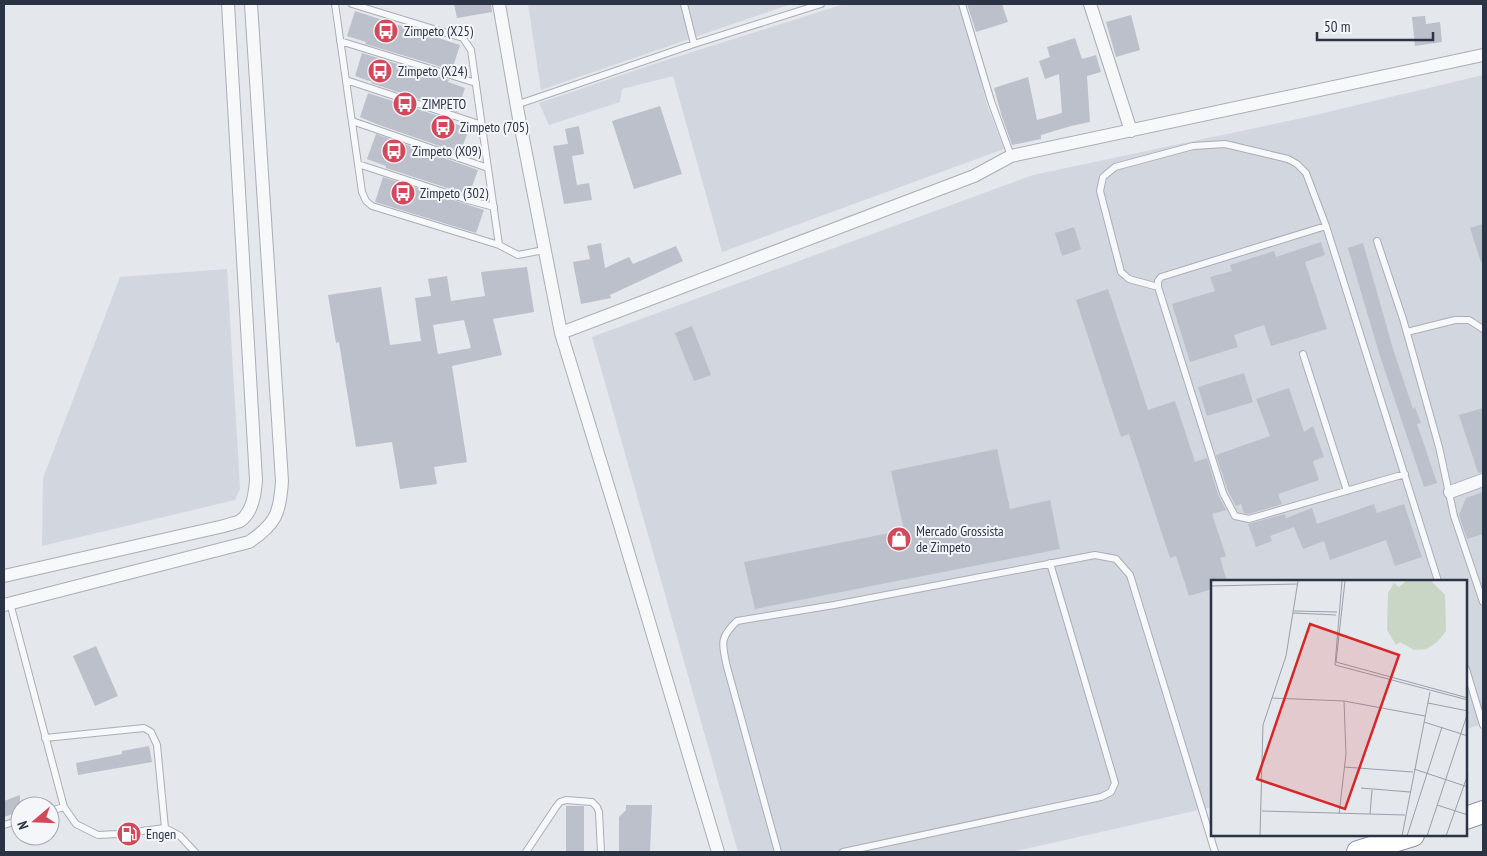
<svg xmlns="http://www.w3.org/2000/svg" width="1487" height="856" viewBox="0 0 1487 856" font-family="'PT Sans Narrow',sans-serif">
<style>
.built{fill:#d2d6de}
.building{fill:#bbc0ca;fill-rule:evenodd}
.lines{fill:none;stroke-linecap:round;stroke-linejoin:round}
.lane-casing{stroke:#a9aeb7;stroke-width:8}
.street-casing{stroke:#a9aeb7;stroke-width:14}
.highway-casing{stroke:#8b94a3;stroke-width:24}
.lane{stroke:#f7f8fa;stroke-width:6}
.street{stroke:#f7f8fa;stroke-width:12}
.highway{stroke:#fff;stroke-width:22}
.labels{text-anchor:middle;dominant-baseline:central;stroke-width:4;stroke-linejoin:round;paint-order:stroke}
.poi-label{font-size:14px;fill:#2b3445;stroke:#f4f6f9;text-anchor:start}
.inset-road{fill:none;stroke:#9a9fa9;stroke-width:1}
.view{fill:#d62828;fill-opacity:0.15;stroke:#d62828;stroke-width:2.5}
.inset-edge{fill:none;stroke:#2b3445;stroke-width:2.5}
</style>
<rect width="100%" height="100%" fill="#e4e7ec"/>
<path class="built" d="M528,4h263l-250,86z
M844,4h114l13,36 15,62 18,47 -282,103 -49,-176 -51,13 -2,13 -71,23 -10,-22 109,-37z
M1483,75v649l-17,5v-148h-254v226l-201,45h-273l-146,-515 441,-162 274,-58z
M227,269l13,220 -5,11 -193,46 1,-68 77,-201z"/>
<path class="building" d="M454,4h37l1,8 -35,6z
M967,4h35l6,18 -32,10z
M355,11l105,34 -8,25 -87,-26 1,-2 -19,-6z
M1131,15l9,35 -24,7 -10,-35z
M1425,16l1,8 14,-2 2,20 -27,4 -3,-29z
M1075,38l7,21 14,-4 5,17 -14,4 3,46 -19,4 -30,9v4l-29,6 -10,-28 -8,-29 34,-11 9,43 25,-7 -3,-39 -14,5 -6,-18 11,-4 -3,-10z
M362,53l87,27 -1,2 17,6 -8,24 -86,-29 1,-1 -17,-6z
M368,93l86,28 -1,2 16,6 -9,24 -81,-28 -19,-8z
M660,106l22,68 -48,15 -22,-68z
M579,126l5,28 -12,2 5,29 12,-2 3,17 -28,4 -11,-58 15,-2 -3,-15z
M376,134l102,36 -9,25 -83,-27v-2l-19,-7z
M383,177l101,33 -8,23 -101,-31z
M1483,224v37l-2,1 -11,-34z
M1074,227l7,22 -19,7 -7,-23z
M1321,242l4,13 -20,7 22,67 -56,17 -7,-21 -30,10 4,12 -48,15 -18,-58 43,-13 -5,-14 22,-6 -2,-6 44,-14 2,6z
M601,243l4,25 24,-11 4,7 43,-18 7,15 -73,34 1,3 -30,6 -8,-42 17,-3 -3,-13z
M1363,243l30,106 20,60 2,-2 6,16 -4,1 20,59 -13,4 -44,-131 -32,-108z
M527,267l7,45 -41,7 9,36 -50,11 15,96 -33,5 3,17 -37,5 -8,-47 -36,5 -17,-105 -3,1 -8,-48 53,-8 9,58 31,-4 -6,-43 16,-2 -3,-17 19,-3 4,25 34,-5 -4,-24zM464,320l7,28 -33,6 -5,-29z
M1108,289l40,121 27,-9 20,61 12,-4 11,37 8,15 -14,4 14,42 -6,2 7,23h-15v8l-23,7 -13,-40 -6,2 -41,-124 -8,3 -45,-137z
M692,326l19,49 -17,6 -19,-48z
M1244,373l9,29 -46,14 -9,-29z
M1289,388l15,44 9,-6 11,31 -11,4 6,19 -41,14 4,10 -33,10 -5,-1 -3,-9 -5,2 -8,-15 -12,-36 54,-19 -14,-37z
M1483,408v64l-5,1 -19,-58z
M997,449l13,60 40,-9 10,49 -305,60 -11,-47 160,-32 -13,-59z
M1483,492v42l-16,5 -8,-24 7,-17z
M1374,504l3,9 27,-9 18,53 -27,9 -9,-26 -56,20 -6,-19 -21,8 -9,-22 -24,9 2,5 -16,6 -8,-23 37,-10 1,4 26,-10 5,16z
M96,646l22,50 -23,10 -22,-50z
M149,746l3,16 -74,13 -2,-12 46,-9v-3z
M20,795v16l-16,6v-16z
M626,805h26l-2,47h-31v-35l7,-7z
M566,806h18v46h-18z"/>
<g class="lines">
<defs>
<path id="lane" d="M335,4l27,188 4,9 6,5 127,39 19,10 26,-5
M352,4l111,34 8,12 28,195
M684,4l10,40
M962,4l29,97 20,55
M340,41l136,42
M346,80l136,45
M516,105l178,-61 127,-40
M352,121l136,47
M358,164l110,36 26,7
M1326,226l-165,51 -3,4v6l65,206 12,23 14,3 156,-45
M1377,241l26,78 36,128 15,69 29,86
M1158,287l-29,-8 -8,-7 -21,-81 3,-14 12,-10 78,-21 32,-2 63,15 9,5 9,9 20,53 112,355
M1407,332l48,-12h14l14,9
M1303,354l44,137
M10,603l54,204 12,17 22,11 20,-1 47,-6 15,8 15,16
M1466,669l17,56
M45,738l99,-10 7,4 6,13 8,83
M50,811l14,-4
M4,825l16,-5
M526,852l30,-45 4,-5 6,-2 26,2 5,5 2,5 2,40
M778,852l-51,-185c-5,-23 -8,-29 10,-46l97,-16 261,-50 21,4 14,16 85,277
M843,852l258,-55 10,-5 4,-9 -65,-220"/>
<path id="street" d="M499,4l19,109 43,220 59,192 98,327
M1090,4l41,127
M561,333l413,-157 37,-20 472,-101
M1450,492l33,-12
M4,576l220,-50c5,-2 12,-3 16,-5 13,-9 15,-28 16,-41l-28,-476
M4,605l245,-63c27,-18 31,-29 33,-61l-31,-477"/>
<path id="highway" d="M1466,818l17,-6
M1358,852l55,-17"/>
</defs>
<use href="#lane" class="lane-casing"/>
<use href="#street" class="street-casing"/>
<use href="#highway" class="highway-casing"/>
<use href="#lane" class="lane"/>
<use href="#street" class="street"/>
<use href="#highway" class="highway"/>
</g>
<defs>
<symbol id="bus-disc" viewBox="-11 -11 22 22"><circle r="9.5" fill="#d1495b" stroke="#f4f6f9"/><path d="M-5-6H5V4H4V6H2V4H-2V6H-4V4H-5ZM-3.5-4V0h7V-4ZM-3.5 1.2v1.5H-2V1.2ZM2 1.2v1.5H3.5V1.2Z" fill="#fff"/></symbol>
<symbol id="shop-disc" viewBox="-11 -11 22 22"><circle r="9.5" fill="#d1495b" stroke="#f4f6f9"/><path d="M-5-2.5h2.3a2.7 3.5 0 0 1 5.4 0H5L5.5 6h-11ZM-1.5-2.5h3a1.5 2.3 0 0 0-3 0Z" fill="#fff"/></symbol>
<symbol id="fuel-disc" viewBox="-11 -11 22 22"><circle r="9.5" fill="#d1495b" stroke="#f4f6f9"/><path d="M-5.5-6h7V0h2V4h1.3V-2.5L3-4.5l.8-.8L6-3V5H2.5V1h-1V6h-7ZM-4.2-4.7v3.2H.2V-4.7Z" fill="#fff"/></symbol>
</defs>
<g fill-rule="evenodd">
<use href="#bus-disc" x="372" y="17" width="28" height="28"/>
<use href="#bus-disc" x="366" y="57" width="28" height="28"/>
<use href="#bus-disc" x="391" y="90" width="28" height="28"/>
<use href="#bus-disc" x="429" y="113" width="28" height="28"/>
<use href="#bus-disc" x="380" y="137" width="28" height="28"/>
<use href="#bus-disc" x="389" y="179" width="28" height="28"/>
<use href="#shop-disc" x="885" y="525" width="28" height="28"/>
<use href="#fuel-disc" x="115" y="820" width="28" height="28"/>
</g>
<g class="labels">
<g class="poi-label">
<text x="404" y="31">Zimpeto (X25)</text>
<text x="398" y="71">Zimpeto (X24)</text>
<text x="422" y="104">ZIMPETO</text>
<text x="460" y="127">Zimpeto (705)</text>
<text x="412" y="151">Zimpeto (X09)</text>
<text x="420" y="193">Zimpeto (302)</text>
<text x="916" y="531">Mercado Grossista<tspan x="916" dy="16">de Zimpeto</tspan></text>
<text x="146" y="834">Engen</text>
</g>
</g>
<g transform="translate(1211 580)">
<rect width="256" height="256" fill="#e4e7ec"/>
<path d="M195,1h25l14,14 1,36 -8,10 -11,8 -13,1 -14,-8 -4,3 -9,-15 1,-37 6,-10 5,4z" fill="#c9d6c5"/>
<path class="inset-road" d="M131,1l-7,84 133,35M134,1l-9,81 132,36M0,6l86,-2M83,31l43,1M82,33l43,2M61,118l72,3 81,15M217,123l40,8M213,142l44,14M133,187l69,5M203,189l54,18M150,208l49,4M226,225l31,10M51,231l143,4M128,234l7,-60 -2,-53M159,234l2,-24M49,256l3,-111 23,-69 12,-75M191,256l28,-144M196,256l35,-109M216,256l41,-124M235,256l22,-62"/>
<path class="view" d="M99,44l89,31 -54,154 -88,-30z"/>
<rect width="256" height="256" class="inset-edge"/>
</g>
<rect width="1487" height="856" fill="none" stroke="#2b3445" stroke-width="10"/>
<g transform="translate(35 821) rotate(251)"><circle r="24" fill="#f4f6f9" stroke="#a4a8b1"/>
<path d="M0-4L9 19L0 12L-9 19Z" fill="#d1495b"/>
<text y="-8" font-size="14" font-weight="bold" text-anchor="middle" fill="#2b3445">N</text>
</g>
<path d="M1317 32v8h116v-8" fill="none" stroke="#2b3445" stroke-width="2.5"/>
<text x="1324" y="32" font-size="15" fill="#2b3445" stroke="#f4f6f9" stroke-width="4" paint-order="stroke">50 m</text>
</svg>
